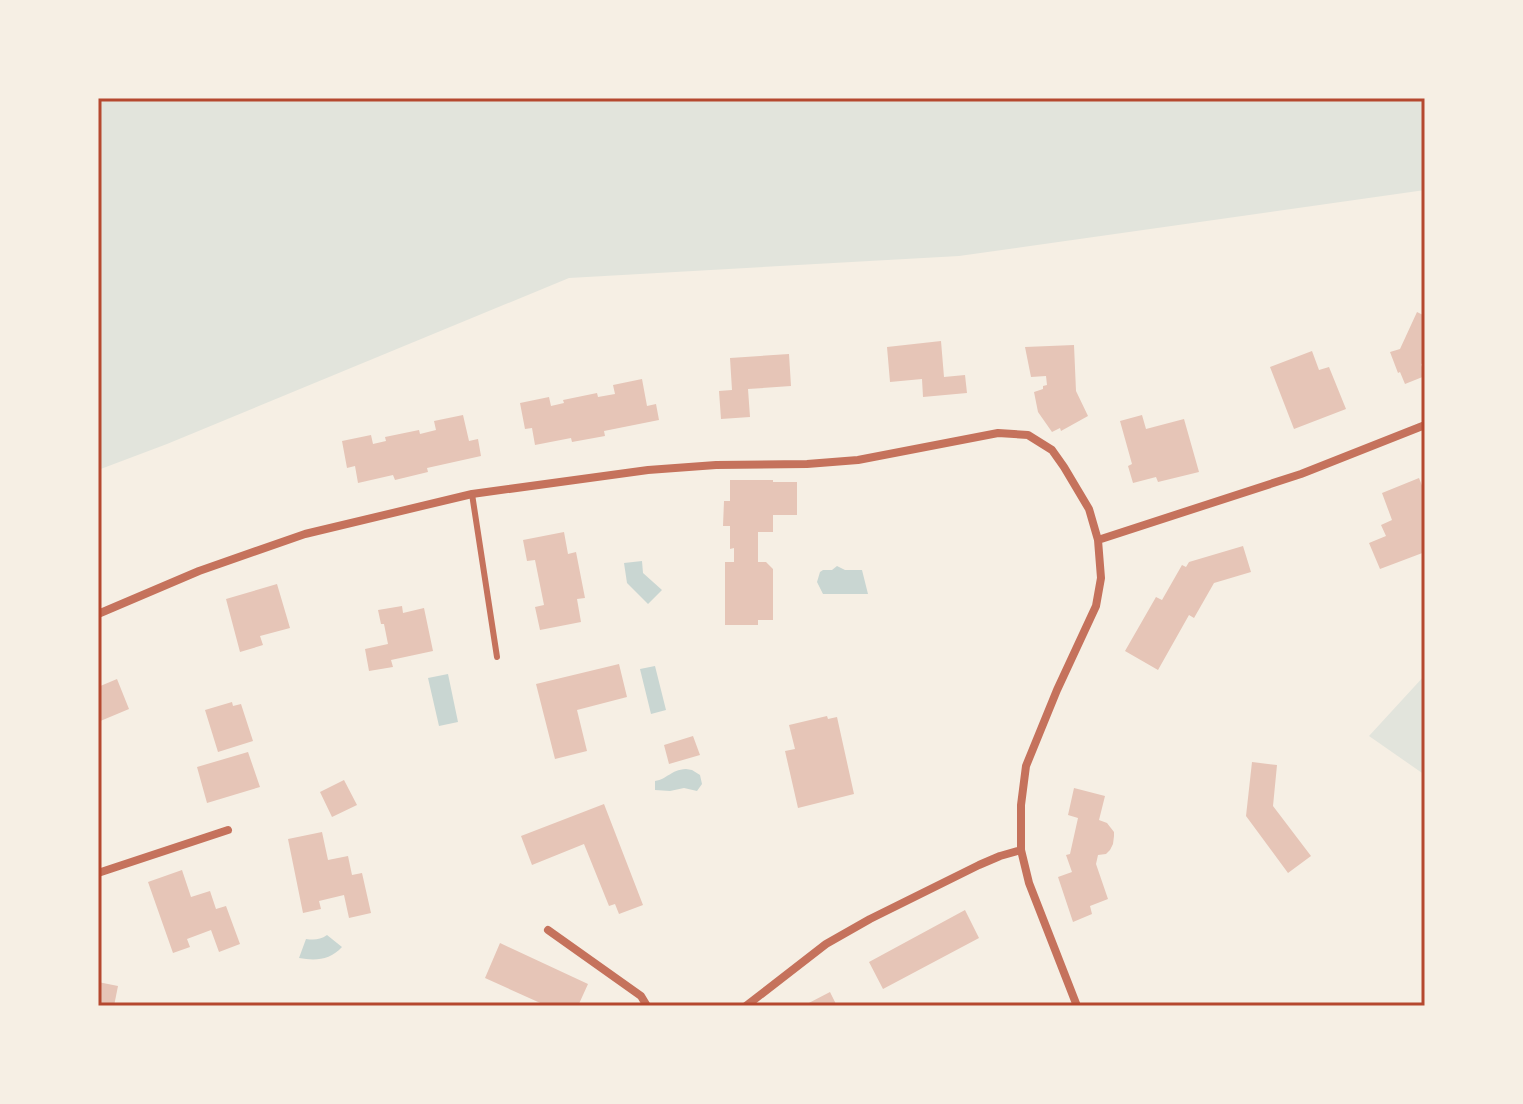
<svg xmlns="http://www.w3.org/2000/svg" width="1523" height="1104" viewBox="0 0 1523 1104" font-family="Lato,sans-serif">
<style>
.green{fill:#e2e4dc}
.water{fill:#c9d6d2}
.building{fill:#e6c5b7}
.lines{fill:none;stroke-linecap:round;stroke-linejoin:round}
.service{stroke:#c5725c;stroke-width:6}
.minor{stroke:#c5725c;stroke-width:8}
.neatline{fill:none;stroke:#b5482f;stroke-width:3}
</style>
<rect width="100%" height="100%" fill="#f6efe4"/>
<path class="green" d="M98,98h1327v92l-466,66 -390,22 -402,166 -69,26z
M1425,675v100l-56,-39z"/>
<path class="water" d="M642,561l1,12 19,17 -14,14 -21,-21 -3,-20z
M837,566l8,4h17l6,24h-45l-6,-12 3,-10 3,-2h9z
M655,666l11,44 -15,4 -11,-45z
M448,674l10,48 -19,4 -11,-48z
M686,769l6,1 8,5 2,9 -5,7 -13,-3 -14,3 -15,-1v-9c13,-2 15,-11 31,-12z
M327,935l15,12c-12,13 -26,14 -43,11l7,-19c8,1 14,1 21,-4z"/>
<path class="building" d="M1417,312l8,4v47l-4,1 4,12 -20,8 -5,-12 -2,1 -8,-21 10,-3z
M941,341l3,36 21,-2 2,18 -44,4 -1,-18 -32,3 -3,-35z
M1074,345l2,46 12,25 -27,15 -1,-3 -8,4 -14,-20 -4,-20 9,-3v-3l4,-1 -1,-9 -15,1 -6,-30z
M1312,351l7,19 10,-3 17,42 -52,20 -24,-62z
M789,354l2,32 -43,3 2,28 -29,2 -2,-28 13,-1 -2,-32z
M642,379l5,27 9,-2 3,16 -55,11 1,5 -33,6 -1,-4 -36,7 -3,-17 -7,1 -5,-26 29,-6 2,9 13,-3 -1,-3 34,-7 1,4 17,-3 -2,-9z
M463,415l6,26 9,-2 3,17 -54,12 1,4 -33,8 -2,-5 -35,8 -3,-17 -8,2 -5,-27 29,-6 2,9 13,-3 -1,-4 34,-7 1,4 16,-4 -2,-9z
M1142,415l4,14 38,-10 15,53 -41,10 -2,-5 -23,6 -5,-17 4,-2 -12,-43z
M1419,478l6,15v59l-45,17 -11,-26 17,-7 -5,-11 11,-5 -10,-27z
M730,480h43v2h24v33h-24v17h-15v30h8l7,7v51h-15v5h-33v-63h9v-14l-4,1v-23h-7l1,-25h6z
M564,532l4,22 8,-2 9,46 -8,1 4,23 -41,8 -5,-23 9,-2 -9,-45 -8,1 -4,-21z
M1243,546l8,26 -37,11 -20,35 -5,-3 -31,55 -33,-19 31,-54 6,3 20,-35 4,2 3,-5z
M277,584l13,44 -30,8 3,9 -23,7 -14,-53z
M402,606l1,7 21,-5 9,43 -42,9 2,7 -24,4 -4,-22 23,-5 -4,-20h-3l-3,-14z
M619,664l8,33 -50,13 10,41 -32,8 -19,-75z
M117,679l12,30 -31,13v-35z
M232,702l1,4 8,-2 12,37 -35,11 -13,-42z
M827,716l1,3 9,-2 17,77 -56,14 -13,-57 10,-2 -6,-24z
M693,736l7,19 -31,9 -5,-19z
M248,752l12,35 -53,16 -10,-36z
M1252,762l25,3 -4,41 38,50 -23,17 -42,-57z
M344,780l13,25 -25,12 -12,-25z
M1074,788l31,8 -6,24 8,3 7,9v4l-1,8 -3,6 -4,4 -8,1 -2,9 12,35 -18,7 2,8 -19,8 -15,-45 14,-5 -6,-17 4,-1 8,-36 -10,-3z
M604,804l39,101 -24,9 -4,-10 -6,2 -25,-62 -52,21 -11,-29z
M322,832l6,28 20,-4 4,19 10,-2 9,40 -22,5 -5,-23 -25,6 2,8 -18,4 -15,-74z
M182,870l9,27 19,-6 6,18 10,-3 14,38 -21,8 -8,-22 -24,9 3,8 -17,6 -25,-71z
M965,910l14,28 -96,51 -14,-27z
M500,943l88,41 -10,22h-31l-62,-28z
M98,982l20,4 -4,20h-16z
M830,992l7,14h-34z"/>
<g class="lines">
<path class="service" d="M472,494l25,163"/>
<path class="minor" d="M1098,540l203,-66 124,-49
M98,614l101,-43 106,-37 167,-40 176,-24 68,-5 91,-1 51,-4 140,-27 30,2 24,15 12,17 25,42 9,31 3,38 -5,28 -39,84 -31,76 -5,39v45l8,33 48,123
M98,873l130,-43
M548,930l93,66 6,10
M746,1006l80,-62 44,-25 109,-54 21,-9 21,-6"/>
</g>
<rect width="1523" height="1104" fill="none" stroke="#f6efe4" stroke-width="200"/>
<rect x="100" y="100" width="1323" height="904" class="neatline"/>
</svg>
